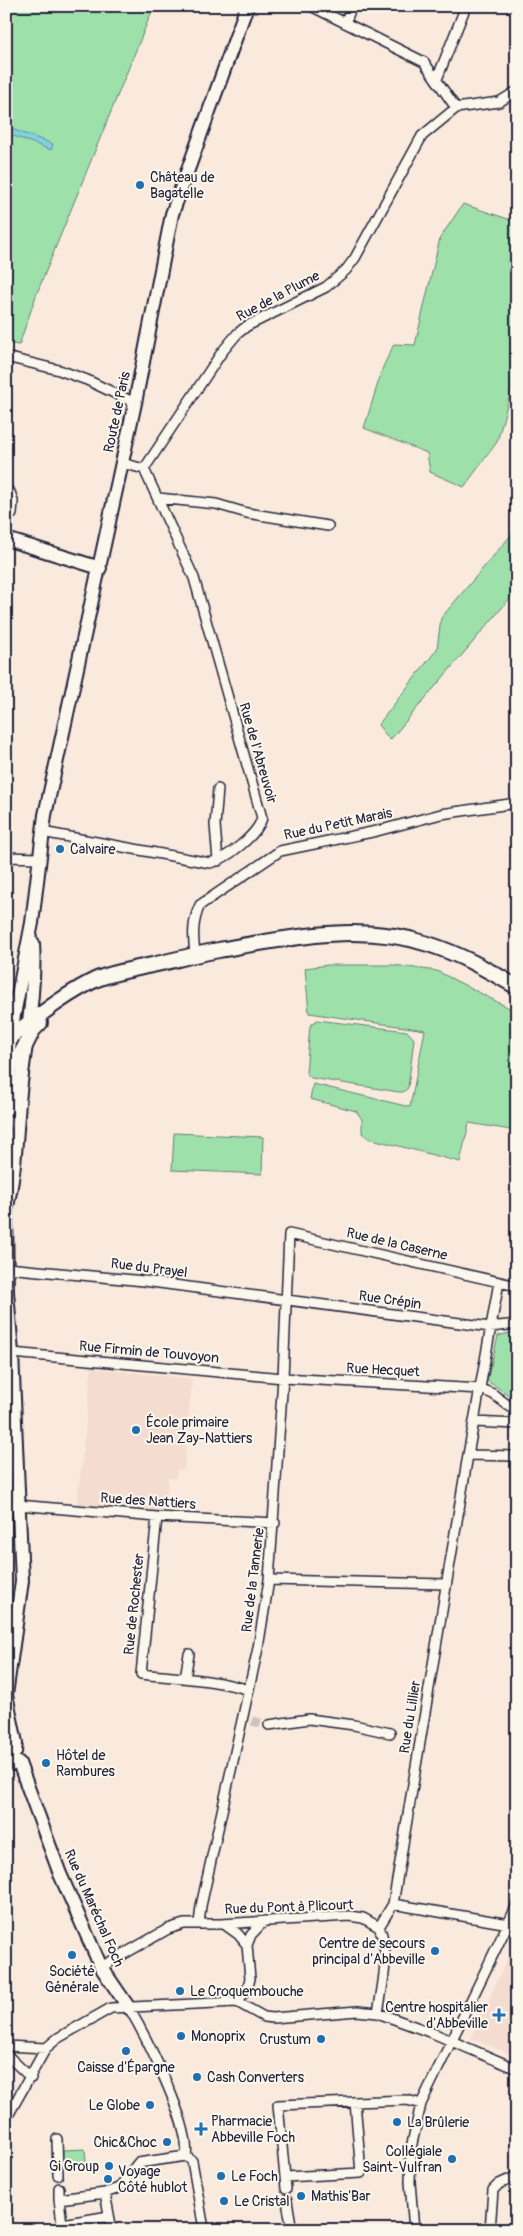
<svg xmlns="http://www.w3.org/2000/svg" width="523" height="2236" viewBox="0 0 523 2236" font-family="Pangolin,sans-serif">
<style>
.built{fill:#f5dcd0}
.green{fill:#9ee0aa;stroke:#608172}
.water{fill:#82d1df;stroke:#5c8b9d}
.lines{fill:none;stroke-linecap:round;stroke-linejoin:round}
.street-tunnel{stroke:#cfc2bd;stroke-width:9;stroke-dasharray:9 4.5;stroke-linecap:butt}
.street-casing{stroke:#22223b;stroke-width:12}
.secondary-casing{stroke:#22223b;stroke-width:16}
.primary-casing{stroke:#22223b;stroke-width:18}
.street{stroke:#fbf7ec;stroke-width:9}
.secondary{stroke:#fbf7ec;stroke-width:12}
.primary{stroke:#fbf7ec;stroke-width:14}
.poi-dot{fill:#1f6fb2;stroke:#fbf7ec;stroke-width:2}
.labels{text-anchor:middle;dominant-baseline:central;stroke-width:4;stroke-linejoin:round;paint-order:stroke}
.poi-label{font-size:14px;fill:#22223b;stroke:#fbf7ec;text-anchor:start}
.street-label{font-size:14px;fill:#22223b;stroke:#fbf7ec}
</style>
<rect width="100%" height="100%" fill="#faeadd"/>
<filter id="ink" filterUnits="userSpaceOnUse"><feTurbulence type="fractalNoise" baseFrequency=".02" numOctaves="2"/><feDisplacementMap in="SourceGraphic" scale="10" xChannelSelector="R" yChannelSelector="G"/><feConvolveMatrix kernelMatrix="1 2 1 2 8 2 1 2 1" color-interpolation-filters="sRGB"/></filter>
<g filter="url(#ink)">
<path class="built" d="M92,1365l9,4 91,10 -8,91 -7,-1 -1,9h-8l-1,33 -90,-6z
M517,1938v119l-46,-19z"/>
<path class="green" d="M6,6h148l-117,287 -18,52 -13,-2z
M463,204l54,18v146l-20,74 -33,45 -34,-15 -3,-19 -63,-25 19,-61 11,-23 21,1 25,-107z
M517,528v62l-127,150 -12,-15 59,-76 4,-31z
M328,965h65l44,6 80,41v119l-48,-8 -9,39 -92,-24 -6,-5v-14l-6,-8 -46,-12 3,-15 97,23 15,-77 -116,-17 -4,-45z
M317,1020l90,11 7,8 -6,49 -5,4h-4l-88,-14 -5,-5 4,-47z
M174,1133l89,4 -1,37 -90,-4z
M517,1331v69l-30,-19 11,-45z
M85,2149l1,13 -24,2 1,-14z"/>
<path class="water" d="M6,127l47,17 -2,6 -45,-17z"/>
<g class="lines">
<path class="street-tunnel" d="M252,1721l17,4"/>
<defs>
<path id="street" d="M311,6l113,56 32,46 43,-6 18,-11
M345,23l7,-17
M437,79l29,-73
M6,357l53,13 28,10 48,23
M122,463l22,6 78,-117 15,-18 10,-8 79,-39 20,-17 9,-12 67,-122 34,-28
M6,490l4,2 3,9 -1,13
M158,498l58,6 31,9 81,13
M218,789l-3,36 3,36
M42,832l168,31c17,-4 48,-29 52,-45l-68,-240 -50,-109
M6,857l33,1
M195,954c-2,-18 -3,-32 5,-49l80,-54 97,-20 64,-17 76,-11
M7,1268l137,13 346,46 27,-3
M12,1353l271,25 198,11 12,5 24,18
M474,1422l43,2
M468,1455l49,1
M6,1504l151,13 118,6
M157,1517l-16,157c35,4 74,5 108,16
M269,1580l177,4
M185,1678l4,-24
M269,1725l40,-6 45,6 36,8
M393,1904l116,20
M199,1924l2,-18 57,-258 11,-68 14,-202 6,-144 228,52
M224,1924l14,10 9,11
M101,1967l67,-38 16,-5h37l128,-8 14,2 16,9
M237,2002l10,-13 3,-10 -3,-34 4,-10 13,-14
M129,2008c16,27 63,119 57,148
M378,2013c4,-26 13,-61 1,-86l14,-23 75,-449 31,-173
M6,2046l40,2
M6,2054l25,24
M355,2102l6,71 -76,4 -7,-72 129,-5 14,4
M6,2119l40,-71 12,-10 53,-30 126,-6 27,15 9,1 84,-7 21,2 57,21 82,35
M57,2139l1,36
M186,2156l6,5 12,68
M285,2177l1,12
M59,2188v11
M105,2193l7,37
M287,2201l5,29
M109,2216l-47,8 -3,-25 46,-6 14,-5 19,-25 48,-7
M414,2230l-4,-48 1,-34 10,-44 96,-199
M490,2230l3,-40 6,-6 18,-8"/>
<path id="secondary" d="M6,539l94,29
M6,1109l5,-45 -3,-8 6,-41 18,-92 13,-108 90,-412 37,-189 75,-208
M6,1209l1,83 5,61 10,228 -16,114 10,48 -1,9
M6,1210c10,-38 10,-79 14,-118 5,-50 16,-98 13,-149
M15,1752l-6,3v6l3,3 7,-1
M19,1763l41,111 41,93 28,41
M204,2229v1"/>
<path id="primary" d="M6,1040c29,-21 59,-46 91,-61 18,-7 37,-10 55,-14 23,-5 44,-11 67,-15 68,-12 141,-28 209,-6 32,10 60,26 89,43
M6,1069l14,-13 13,-26 7,-7"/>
</defs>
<use href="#street" class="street-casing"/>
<use href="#secondary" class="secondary-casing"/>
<use href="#primary" class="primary-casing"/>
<use href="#street" class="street"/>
<use href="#secondary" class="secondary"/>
<use href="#primary" class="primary"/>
</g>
</g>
<g class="poi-dot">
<circle cx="140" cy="185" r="5"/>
<circle cx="60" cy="849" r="5"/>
<circle cx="136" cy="1430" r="5"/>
<circle cx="46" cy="1763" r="5"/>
<circle cx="435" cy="1951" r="5"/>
<circle cx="72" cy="1955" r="5"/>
<circle cx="180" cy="1991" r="5"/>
<path d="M496.5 2007.5h5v5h5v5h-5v5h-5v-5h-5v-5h5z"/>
<circle cx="181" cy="2036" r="5"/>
<circle cx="321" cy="2039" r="5"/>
<circle cx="126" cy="2051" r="5"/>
<circle cx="197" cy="2077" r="5"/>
<circle cx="150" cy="2105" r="5"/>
<circle cx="397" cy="2122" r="5"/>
<path d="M198.5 2121.5h5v5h5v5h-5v5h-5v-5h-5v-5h5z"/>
<circle cx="167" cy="2142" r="5"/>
<circle cx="452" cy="2159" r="5"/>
<circle cx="109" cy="2166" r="5"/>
<circle cx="221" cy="2176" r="5"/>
<circle cx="108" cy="2179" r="5"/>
<circle cx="301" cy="2196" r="5"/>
<circle cx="224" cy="2201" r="5"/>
</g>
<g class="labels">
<g class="poi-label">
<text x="150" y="177">Château de<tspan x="150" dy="16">Bagatelle</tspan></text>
<text x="70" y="849">Calvaire</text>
<text x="146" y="1422">École primaire<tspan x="146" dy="16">Jean Zay-Nattiers</tspan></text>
<text x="56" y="1755">Hôtel de<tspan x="56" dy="16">Rambures</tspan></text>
<text x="425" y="1943" text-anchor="end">Centre de secours<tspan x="425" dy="16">principal d'Abbeville</tspan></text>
<text x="72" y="1971" text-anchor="middle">Société<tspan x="72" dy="16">Générale</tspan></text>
<text x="190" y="1991">Le Croquembouche</text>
<text x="488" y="2007" text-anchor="end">Centre hospitalier<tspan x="488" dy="16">d'Abbeville</tspan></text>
<text x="191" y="2036">Monoprix</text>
<text x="311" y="2039" text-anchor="end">Crustum</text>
<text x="126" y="2067" text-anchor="middle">Caisse d'Épargne</text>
<text x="207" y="2077">Cash Converters</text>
<text x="140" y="2105" text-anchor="end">Le Globe</text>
<text x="211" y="2121">Pharmacie<tspan x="211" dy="16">Abbeville Foch</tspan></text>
<text x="407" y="2122">La Brûlerie</text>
<text x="157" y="2142" text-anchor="end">Chic&amp;Choc</text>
<text x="442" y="2151" text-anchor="end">Collégiale<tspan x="442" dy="16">Saint-Vulfran</tspan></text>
<text x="99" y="2166" text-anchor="end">Gi Group</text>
<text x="118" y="2171">Voyage<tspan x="118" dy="16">Côté hublot</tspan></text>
<text x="231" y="2176">Le Foch</text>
<text x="311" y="2196">Mathis'Bar</text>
<text x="234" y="2201">Le Cristal</text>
</g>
<g class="street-label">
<text transform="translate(278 296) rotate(-28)">Rue de la Plume</text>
<text transform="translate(117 412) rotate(-78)">Route de Paris</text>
<text transform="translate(258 753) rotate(74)">Rue de l'Abreuvoir</text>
<text transform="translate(338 824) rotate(-12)">Rue du Petit Marais</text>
<text transform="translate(397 1244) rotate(13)">Rue de la Caserne</text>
<text transform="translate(149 1268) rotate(7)">Rue du Prayel</text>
<text transform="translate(390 1300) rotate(8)">Rue Crépin</text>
<text transform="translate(149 1352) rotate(5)">Rue Firmin de Touvoyon</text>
<text transform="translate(383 1370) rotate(3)">Rue Hecquet</text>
<text transform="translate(148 1501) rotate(4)">Rue des Nattiers</text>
<text transform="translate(253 1580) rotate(-83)">Rue de la Tannerie</text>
<text transform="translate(134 1604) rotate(-84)">Rue de Rochester</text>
<text transform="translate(410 1717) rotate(-81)">Rue du Lillier</text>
<text transform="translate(289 1907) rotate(-2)">Rue du Pont à Plicourt</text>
<text transform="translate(94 1908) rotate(66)">Rue du Maréchal Foch</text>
</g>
</g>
<rect width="523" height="2236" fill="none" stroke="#fbf7ec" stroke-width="25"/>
<rect x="12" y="12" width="498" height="2211" fill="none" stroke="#22223b" stroke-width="2" filter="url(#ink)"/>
</svg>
